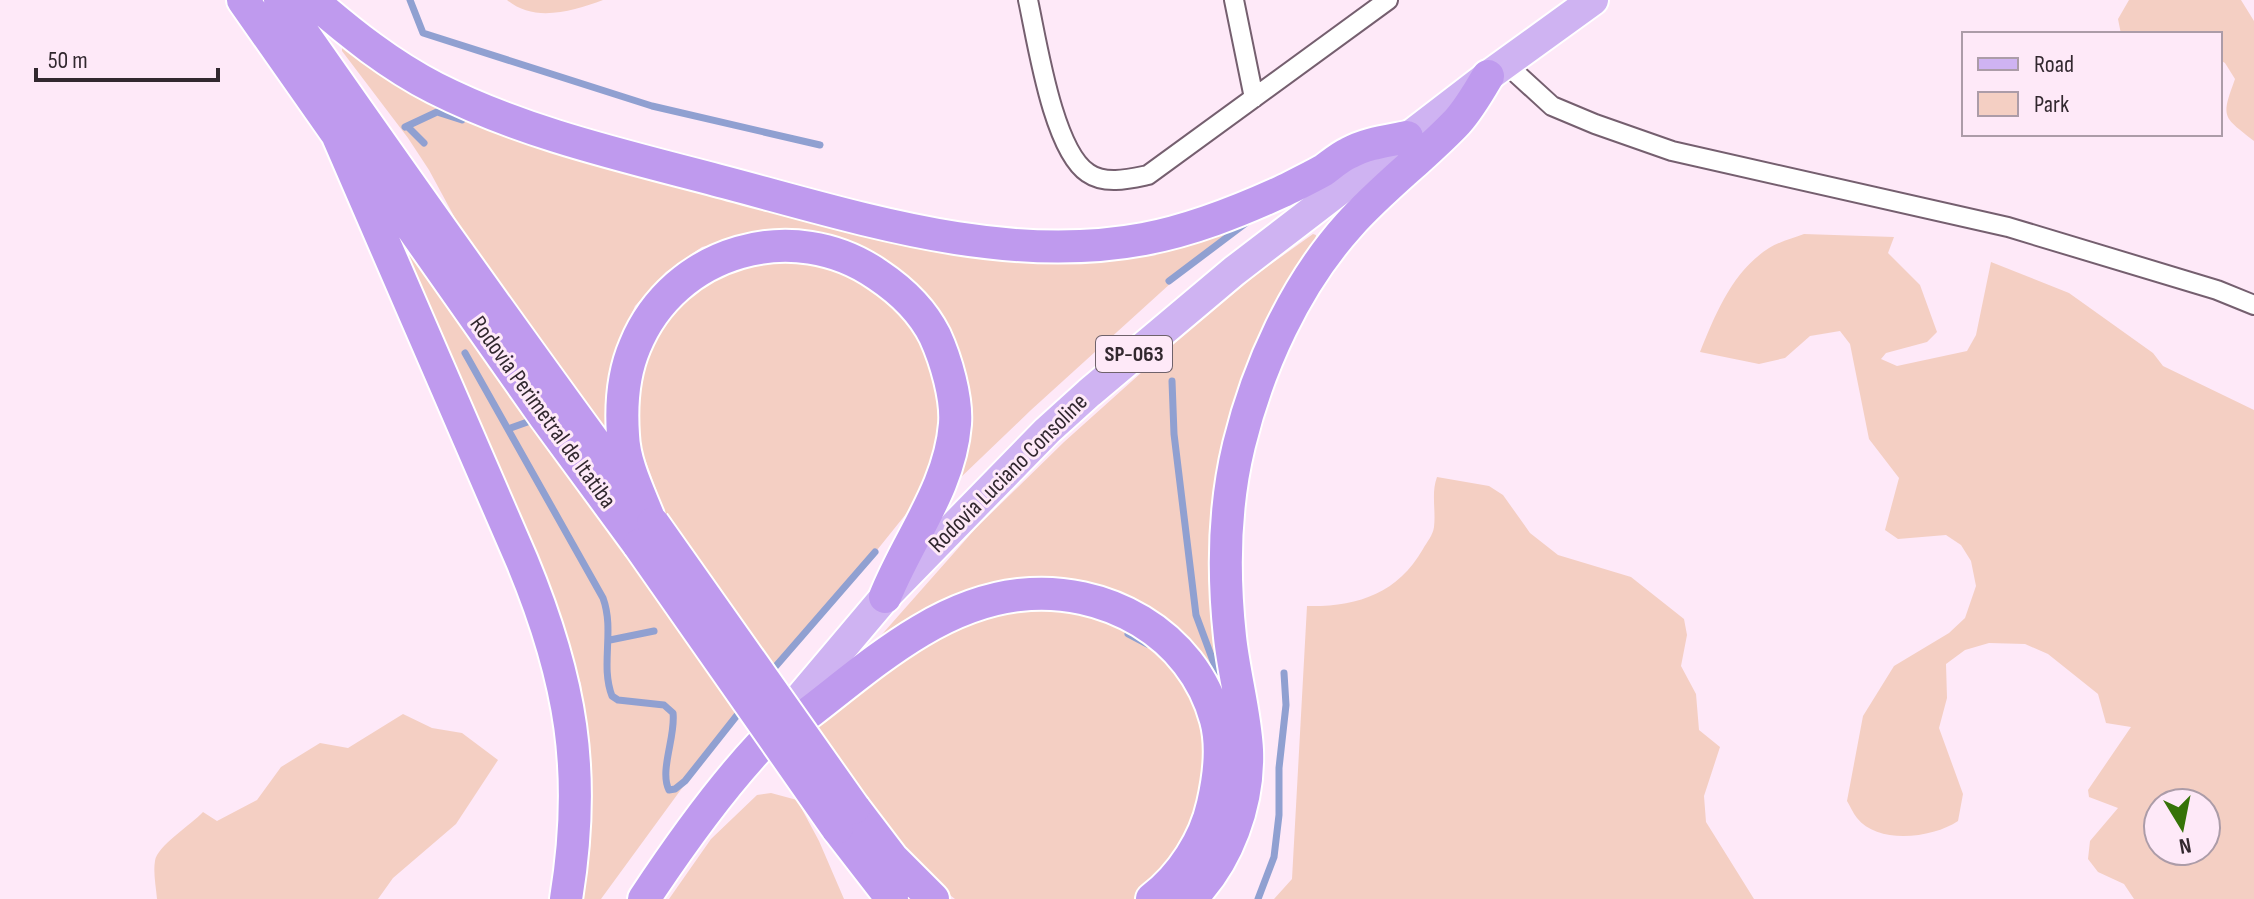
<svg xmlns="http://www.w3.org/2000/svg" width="2254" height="899" viewBox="0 0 2254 899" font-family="'Sofia Sans Condensed',sans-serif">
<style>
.green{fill:#f4cfc3;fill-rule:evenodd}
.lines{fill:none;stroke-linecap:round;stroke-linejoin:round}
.stream{stroke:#90a0d1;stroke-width:7}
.minor-casing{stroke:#755f6f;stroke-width:22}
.primary-casing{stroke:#fff;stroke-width:34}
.trunk-casing{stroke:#fff;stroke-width:36}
.minor{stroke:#fff;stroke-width:18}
.primary{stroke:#cfb3f2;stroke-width:30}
.trunk{stroke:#bf9aee;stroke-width:32}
.trunk-bridge-casing{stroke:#fff;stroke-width:36;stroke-linecap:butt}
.trunk-bridge{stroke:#bf9aee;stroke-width:32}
.labels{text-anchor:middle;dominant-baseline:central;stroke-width:6;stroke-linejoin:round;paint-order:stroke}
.shield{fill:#fee9f8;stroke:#6f626b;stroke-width:2}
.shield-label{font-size:22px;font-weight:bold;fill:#32282f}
.street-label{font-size:24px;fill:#32282f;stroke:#fee9f8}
</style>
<rect width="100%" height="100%" fill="#fee9f8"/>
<path class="green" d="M507,0h96c-30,11 -69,23 -96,0z
M2129,0h112l13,21v120c-32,-25 -33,-23 -19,-62l-10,-16 -5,-3v-26h-99l-3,-15z
M342,46h7l43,29 534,167 320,-21v4l-75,58 -140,127 -73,70 -20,-160 -176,-87 -60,14 -36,25 -31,34 -19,45 -7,82 -4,1 -143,-203 -33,-61 -21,-32 -66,-87z
M393,230l260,293 10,-15 -30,-82 1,-36 14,-46 40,-52 61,-29 38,-4 33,3 38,13 49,40 25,44 10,64 -15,57 -21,34 -49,61 -61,69 -73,88 -122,167h-26l15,-122 -9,-93 -35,-103z
M1313,234l3,1 -1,7 -57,106 -33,338 -3,2 -136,-105 -28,-5 -24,1 -157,61 99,-112 88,-86 97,-87 96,-81z
M1804,234l90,3 -6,16 32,32 17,47 -10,10 -41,11 -5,6 16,7 70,-15 9,-16 15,-73 78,31 84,60 10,13 91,44v489h-120l-10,-15 -26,-12 -10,-13 2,-18 28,-33 -29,-11 -1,-7 43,-63 -25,-4 -8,-29 -50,-40 -23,-10 -36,-1 -24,7 -19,14 1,34 -8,30 24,66 -5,27c-25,17 -80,24 -101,-3 -4,-5 -7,-12 -10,-17l16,-85 31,-50 55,-33 16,-15 11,-32 -5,-25 -10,-16 -15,-10 -48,4 -13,-9 14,-52 -30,-39 -19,-95 -10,-13 -30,5 -25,22 -26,6 -59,-12c16,-39 32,-80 69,-104 10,-6 24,-10 35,-14zM2158,803h48v48h-48z
M1437,477l52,9 14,9 27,38 28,22 73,22 53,42 3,16 -6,31 15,28 3,36 21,17 -16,49 2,26 48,77h-480l18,-20 15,-273c50,1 90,-12 116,-57 4,-7 10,-14 11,-22 2,-17 -3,-34 3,-50z
M1073,604l90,45 42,70 3,47 -15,63 -44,61 -14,9h-180l-32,-25 -45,-57 -63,-91 108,-84 82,-35z
M403,714l29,14 30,5 36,27 -42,64 -63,54 -15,21h-221c-1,-12 -4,-27 -2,-38 2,-15 36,-36 48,-49l14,9 40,-21 24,-33 39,-24 28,5z
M771,793l26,7 22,41 25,58h-175l42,-60 46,-44z"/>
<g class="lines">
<path class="stream" d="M410,0l13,33 229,73 168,39
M405,127l32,-15 25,8
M408,127l16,16
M1169,281l77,-58
M465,353l138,245c12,33 -3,67 9,98l6,4 46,5 9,8c3,23 -14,58 -4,77l6,-1 10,-8 57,-72
M1172,381l2,53 22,181 26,70
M508,429l25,-9
M1128,634l19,10
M610,640l44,-9
M769,674l106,-122
M1258,899l16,-42 5,-42v-47l7,-63 -2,-32"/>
<defs>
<path id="minor" d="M1028,0c9,41 25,150 60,173 17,12 41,6 60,2l240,-175
M1234,0l20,98
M1506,64l46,42 43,18 77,27 336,76 209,63 37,15"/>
<path id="primary" d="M772,731l113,-134 162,-166 42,-38 145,-122 254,-195 105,-76"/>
<path id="trunk" d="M243,0l94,134 71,88 137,195 94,128
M280,0c115,165 231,329 350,491
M312,0c38,33 78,65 123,88 89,45 186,67 281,92 138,36 284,86 428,59 48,-9 93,-27 137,-47 14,-7 29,-14 43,-22 8,-6 16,-13 25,-17 18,-10 39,-12 58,-16
M337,134l185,427c49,118 65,211 44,338
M648,516c-10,-25 -24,-53 -25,-81 -2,-29 0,-61 12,-89 39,-96 159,-130 243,-71 24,16 44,35 57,61 11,24 22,62 20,88 -5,64 -47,115 -70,173
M854,808l38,50 41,41
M837,828l55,71
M644,899c35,-53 73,-107 117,-154 13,-14 35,-22 50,-34 61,-47 127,-107 208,-116 85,-10 174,38 197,125 7,26 3,58 -3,84 -8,36 -31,72 -61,95
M1190,899c38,-37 59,-96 57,-149 -2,-38 -13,-75 -17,-113 -7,-64 -6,-130 9,-192 19,-78 56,-160 110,-220 32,-36 71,-65 105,-100 14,-14 24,-33 34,-49"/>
</defs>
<use href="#minor" class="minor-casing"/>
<use href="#primary" class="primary-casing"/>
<use href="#trunk" class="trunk-casing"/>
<use href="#minor" class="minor"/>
<use href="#primary" class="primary"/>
<use href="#trunk" class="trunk"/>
<defs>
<path id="trunk-bridge" d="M653,523l201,285
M639,545l198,283"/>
</defs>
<use href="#trunk-bridge" class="trunk-bridge-casing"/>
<use href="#trunk-bridge" class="trunk-bridge"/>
</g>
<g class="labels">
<rect class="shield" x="1096" y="336" width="76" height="36" rx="6"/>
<g class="shield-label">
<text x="1134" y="354">SP-063</text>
</g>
<g class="street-label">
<text transform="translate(543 412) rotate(54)">Rodovia Perimetral de Itatiba</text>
<text transform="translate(1008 473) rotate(-45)">Rodovia Luciano Consoline</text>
</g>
</g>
<rect x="1962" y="32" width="260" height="104" fill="#fee9f8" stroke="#ac9ca8" stroke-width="2"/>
<rect x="1978" y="58" width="40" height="12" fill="#cfb3f2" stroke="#ac9ca8" stroke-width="2"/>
<text x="2034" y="72" font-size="24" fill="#32282f">Road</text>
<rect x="1978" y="92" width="40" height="24" fill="#f4cfc3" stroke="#ac9ca8" stroke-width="2"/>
<text x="2034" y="112" font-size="24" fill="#32282f">Park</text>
<g transform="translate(2182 827) rotate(170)"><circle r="38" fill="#fee9f8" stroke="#ac9ca8" stroke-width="2"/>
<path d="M0-6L14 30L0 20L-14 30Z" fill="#367308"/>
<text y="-12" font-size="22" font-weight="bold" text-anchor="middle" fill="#32282f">N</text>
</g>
<path d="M36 68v12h182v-12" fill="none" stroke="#32282f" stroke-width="4"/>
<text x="48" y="68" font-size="24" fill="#32282f" stroke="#fee9f8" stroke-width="6" paint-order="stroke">50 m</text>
</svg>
